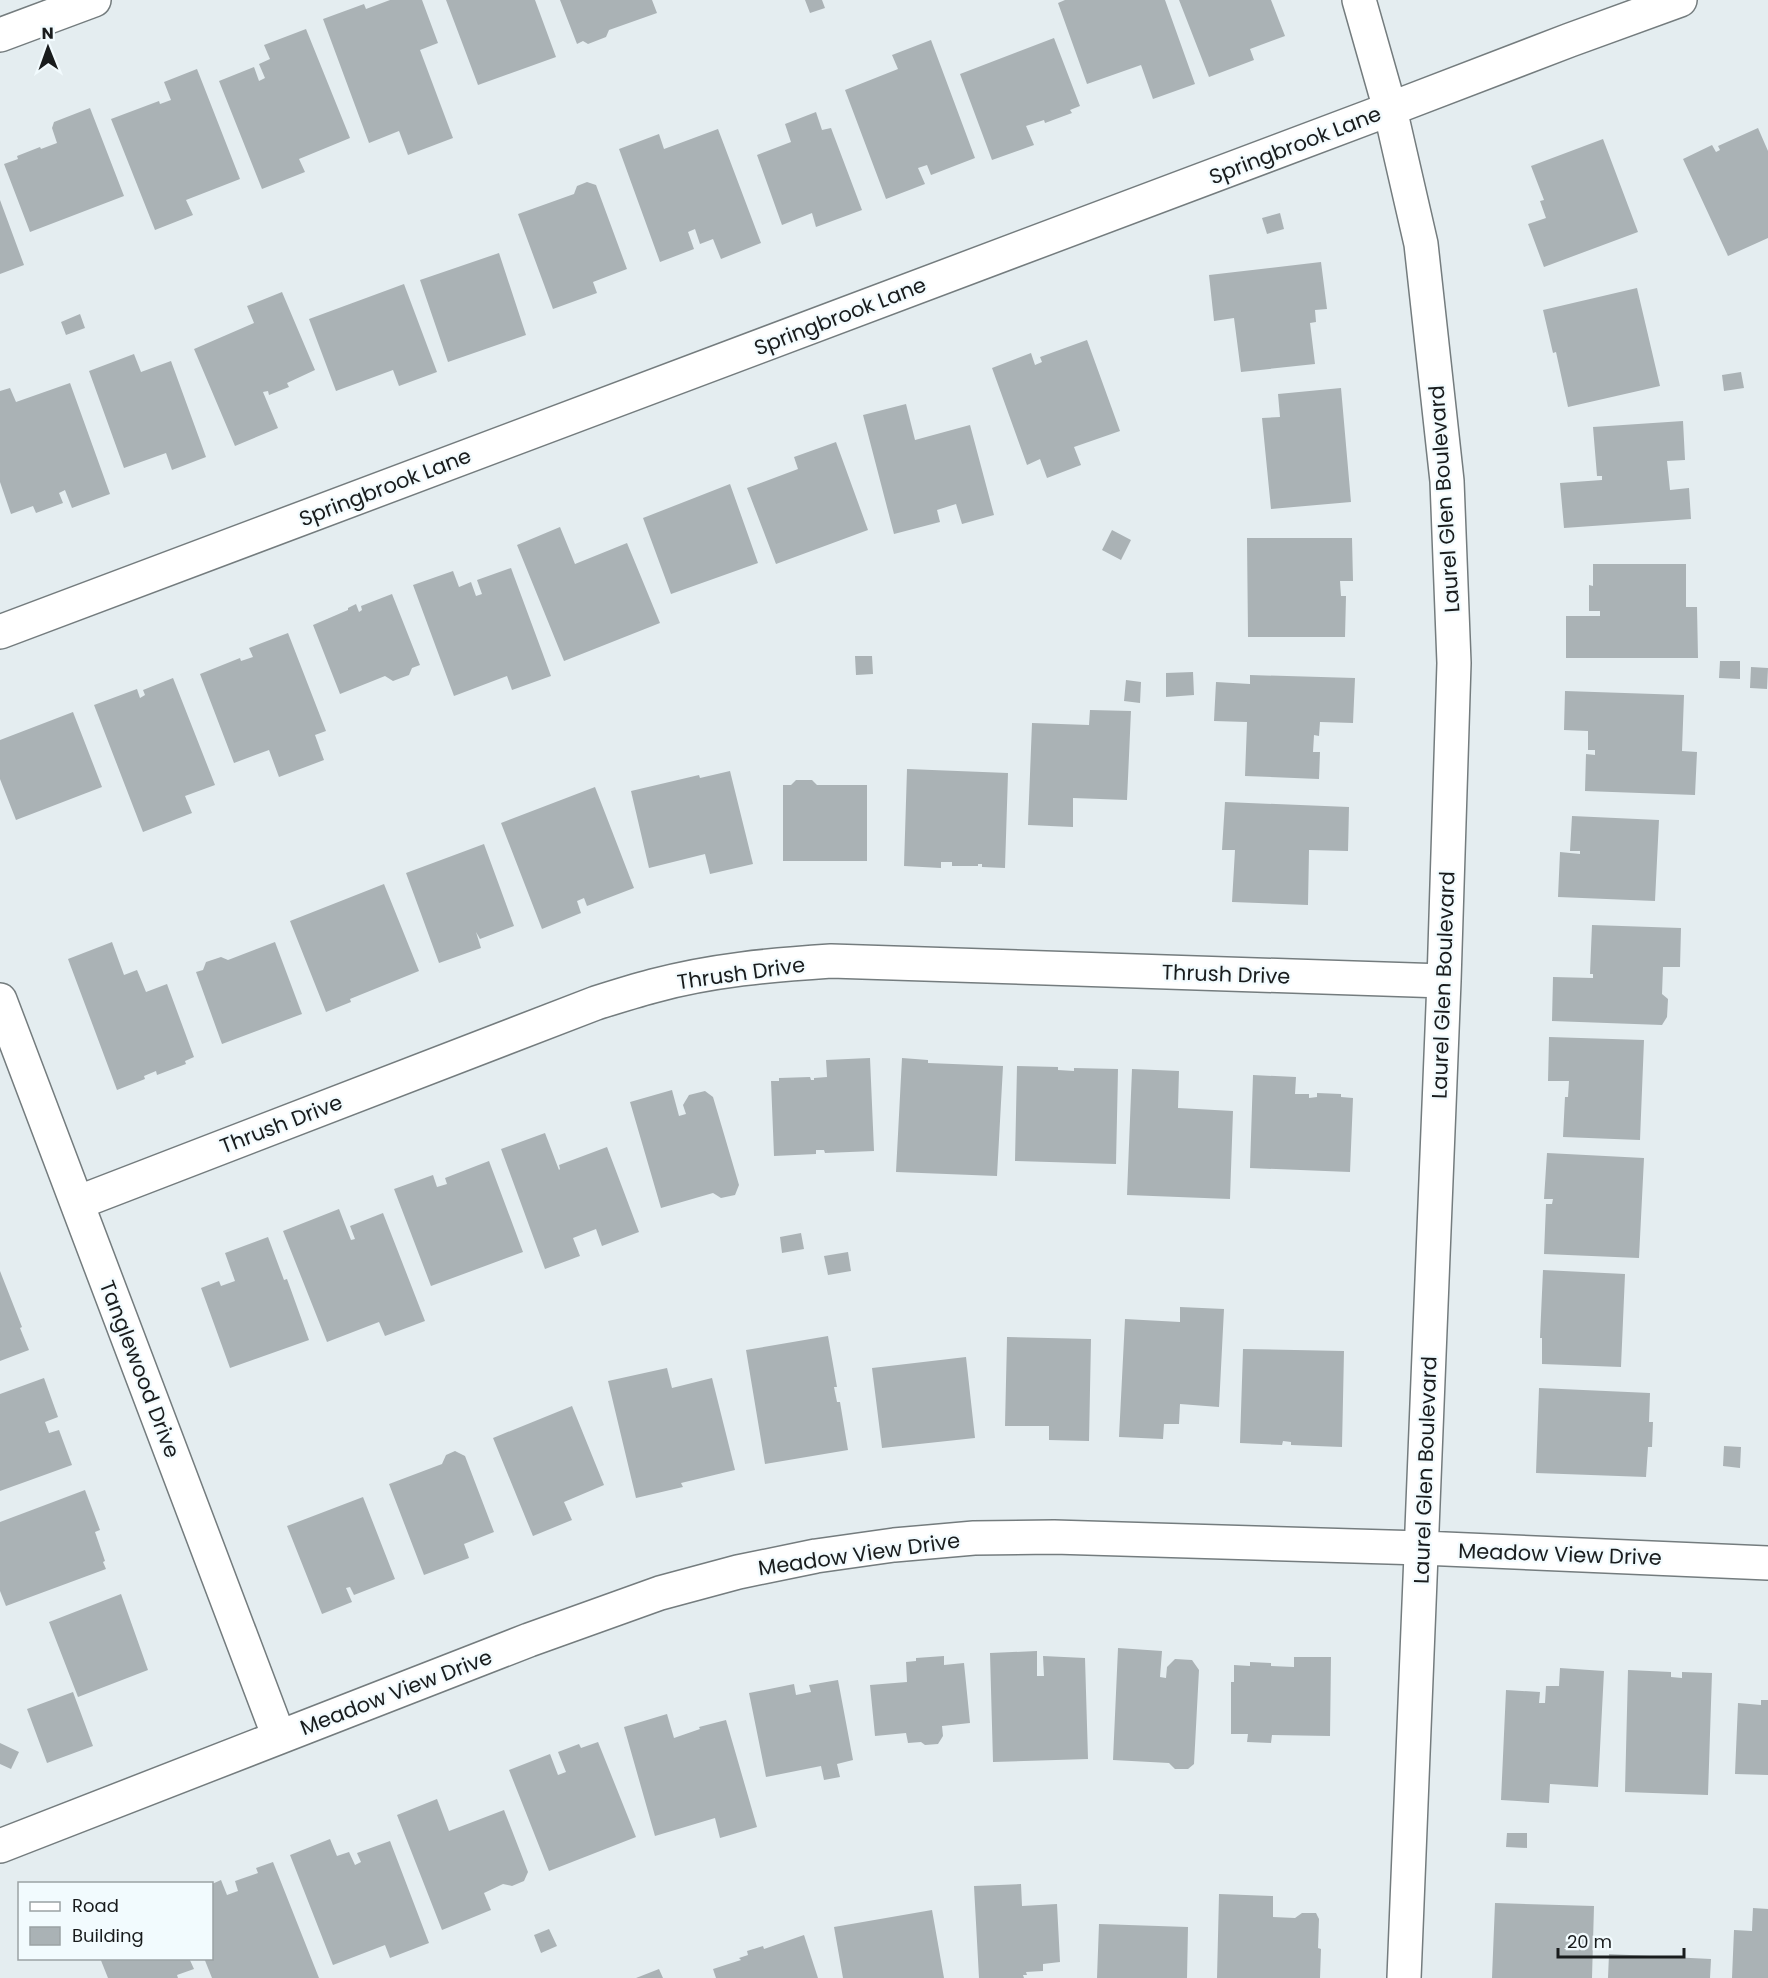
<svg xmlns="http://www.w3.org/2000/svg" width="1768" height="1978" viewBox="0 0 1768 1978" font-family="Poppins,sans-serif">
<style>
.building{fill:#aab2b5}
.lines{fill:none;stroke-linecap:round;stroke-linejoin:round}
.street-casing{stroke:#747c7e;stroke-width:36}
.street{stroke:#fff;stroke-width:33}
.labels{text-anchor:middle;dominant-baseline:central;stroke-width:4.5;stroke-linejoin:round;paint-order:stroke}
.street-label{font-size:21px;fill:#191c1d;stroke:#f2fbfe}
</style>
<rect width="100%" height="100%" fill="#e4edf0"/>
<path class="building" d="M390,0h32l16,43 -18,7 33,88 -45,17 -9,-24 -30,12 -46,-124 41,-15 2,5z
M446,0h89l21,57 -78,28z
M560,0h92l5,13 -48,17 -3,7 -18,7 -5,-3 -6,3z
M805,0h17l3,8 -15,5z
M1065,0h100l30,84 -42,15 -12,-34 -54,19 -29,-81z
M1179,0h92l14,36 -35,13 4,11 -45,17z
M306,29l44,109 -51,21 6,13 -43,17 -43,-108 35,-14 5,14 6,-3 -6,-14 11,-5 -6,-14z
M1054,38l26,68 -10,4 2,3 -27,10 -1,-3 -18,6 8,19 -42,15 -32,-86z
M931,40l44,118 -44,17 -4,-10 -9,3 7,16 -39,15 -41,-109 53,-21 -6,-14z
M197,69l43,110 -54,21 7,15 -38,15 -44,-111 48,-18 1,3 11,-4 -7,-18z
M90,108l34,88 -94,36 -26,-68 14,-5 -1,-3 23,-9 1,2 16,-6 -5,-15 2,-6z
M816,112l6,18 9,-2 31,82 -46,17 -4,-14 -30,12 -25,-70 34,-13 -6,-18z
M1758,128l10,23v87l-40,18 -45,-97 29,-14 4,7 4,-2 -2,-4z
M718,129l43,114 -40,16 -8,-20 -13,5 -5,-15 -7,3 6,17 -34,13 -41,-113 40,-15 5,15z
M1603,139l35,93 -94,35 -16,-43 18,-6 -6,-17 4,-1 -13,-34z
M587,182l9,3 31,84 -34,13 4,11 -44,16 -35,-95 56,-20 3,-8z
M0,200l24,65 -24,9z
M1280,213l4,16 -17,5 -5,-16z
M499,253l27,82 -78,27 -28,-82z
M1321,262l6,47 -12,1 1,12 -6,1 5,41 -74,8 -7,-54 -20,3 -5,-46z
M404,284l33,88 -38,14 -6,-16 -57,21 -27,-72z
M1637,288l23,98 -92,21 -12,-55 -3,1 -10,-43z
M282,292l33,78 -28,13 2,4 -20,8 -1,-4 -5,1 15,36 -43,18 -41,-97 60,-26 -7,-17z
M80,314l5,14 -19,7 -5,-13z
M1087,340l33,91 -46,16 7,18 -34,13 -7,-19 -13,6 -35,-97 39,-15 4,12 7,-3 -2,-5z
M134,354l7,18 30,-11 35,96 -34,13 -6,-17 -42,15 -35,-97z
M1741,372l3,16 -20,3 -2,-16z
M70,383l40,111 -38,14 -7,-18 -6,3 4,10 -27,10 -3,-7 -22,8 -11,-32v-91l10,-3 6,14z
M1341,388l10,114 -80,7 -9,-91 18,-1 -2,-23z
M906,404l9,36 55,-15 24,90 -32,9 -6,-20 -19,6 3,12 -46,12 -31,-119z
M1683,421l2,39 -18,1 3,29 19,-2 2,31 -127,9 -4,-45 42,-3v-4h-5l-4,-49z
M836,442l32,88 -92,34 -29,-76 51,-19 -4,-12z
M730,484l28,79 -87,31 -28,-76z
M560,527l15,37 52,-21 33,80 -96,38 -47,-116z
M1112,530l19,10 -10,20 -19,-10z
M1247,538h105l1,43h-13l1,15h5l-1,41h-97z
M1593,564h93v43h11l1,51h-132v-42h34v-5h-11v-26l4,1z
M511,568l40,108 -39,14 -5,-14 -53,20 -41,-111 40,-14 6,16 12,-5 5,14 6,-2 -5,-14z
M392,594l28,71 -8,3 -3,7 -16,6 -8,-5 -45,18 -27,-69 35,-15v-2l8,-4 3,8 3,-2 -1,-4z
M288,633l38,98 -11,4 9,25 -45,17 -10,-27 -35,13 -34,-89 40,-16 1,3 12,-4 -4,-9z
M855,656h17l1,18 -17,1z
M1720,661h20v18l-21,-1z
M1751,667l17,1 -1,21 -17,-1z
M1193,672l1,23 -28,2v-24z
M1250,675l105,3 -2,45 -33,-1 -1,14 -5,-1 -1,17h7l-1,27 -74,-3 2,-54 -33,-1 2,-39 34,2z
M173,678l42,107 -30,11 7,17 -49,19 -49,-127 43,-16 3,9 5,-3 -2,-5z
M1126,680l15,2 -1,21 -16,-2z
M1565,691l119,4 -2,56 15,1 -2,43 -110,-4 1,-37 9,1v-5h-7v-19l-24,-1z
M1090,710l41,1 -4,89 -54,-2v29l-45,-2 4,-102 57,2z
M73,712l29,75 -86,33 -16,-41v-39z
M907,769l101,4 -3,95 -23,-1v-3h-4v2h-26v-4h-11v6l-37,-2z
M730,771l23,93 -43,10 -5,-20 -56,14 -18,-77 68,-16 1,3z
M796,780h16l5,5h50v76h-84v-76h8z
M595,787l39,101 -47,18 -3,-8 -7,3 4,12 -39,16 -41,-106z
M1225,802l124,5 -1,44 -39,-1 -1,55 -76,-3 3,-52h-13z
M1572,816l87,4 -4,81 -97,-4 2,-45 20,2v-3h-10z
M484,844l30,82 -34,13 -4,-7 5,16 -42,15 -33,-90z
M384,884l35,87 -69,28 1,3 -25,10 -36,-91z
M1592,925l89,3 -1,39h-17l-1,27 6,5 -1,18 -5,8 -110,-4 1,-44 40,1v-4h-3z
M112,942l12,33 13,-5 9,22 21,-8 27,73 -9,4 1,3 -29,11 -1,-4 -12,5 1,3 -28,11 -49,-131z
M275,942l27,72 -80,30 -26,-72 7,-2 3,-8 15,-5 7,3z
M1549,1037l95,3 -4,100 -77,-3 2,-40h3l1,-16h-21z
M870,1058l4,93 -49,2 -1,-3h-8v4l-42,2 -3,-75h8v-3l31,-1 1,3h3v-2l13,-1 -1,-17z
M902,1058l26,2v3l75,3 -6,110 -101,-4z
M1017,1066l41,1v3l16,1v-3l44,1 -2,95 -101,-3z
M1132,1069l47,2 -1,37 55,3 -3,88 -103,-4z
M1253,1075l43,2 -1,17h14v4l8,-1v-4l24,1v3l12,1 -3,74 -100,-4z
M672,1090l7,26 7,-2 -3,-9 6,-10 16,-4 8,6 26,88 -4,10 -14,3 -8,-5 -52,15 -31,-106z
M545,1133l14,37 1,-1 -1,-4 48,-18 32,85 -37,14 -6,-17 -23,9 7,18 -35,13 -44,-120z
M1547,1153l97,5 -5,100 -95,-4 2,-50h6l1,-5h-9z
M489,1161l34,91 -92,34 -37,-97 39,-14 4,12 10,-3 -2,-6z
M339,1209l12,31 4,-1 -5,-13 33,-13 42,108 -40,15 -6,-14 -52,20 -44,-111z
M801,1233l3,16 -22,4 -2,-16z
M268,1237l16,43 3,-1 22,61 -79,28 -29,-80 18,-7 2,5 14,-5 -10,-28z
M848,1252l3,19 -23,4 -4,-19z
M1543,1270l82,4 -4,93 -79,-3v-26h-2z
M0,1271l22,56 -2,1 9,22 -29,11z
M1180,1307l44,2 -5,98 -39,-3 -1,20h-15l-1,15 -44,-2 6,-118 55,3z
M828,1336l9,51h-3l3,15h3l8,48 -83,14 -19,-114z
M1007,1337l84,2 -2,102 -40,-1v-14h-44z
M1243,1349l101,2 -2,96 -51,-2v-3l-8,-1 -1,4 -42,-2z
M966,1357l9,81 -93,10 -10,-80z
M667,1368l5,20 40,-10 23,92 -54,13 2,4 -47,11 -28,-117z
M44,1378l14,39 -13,5 4,11 10,-3 13,35 -72,26v-97z
M1539,1388l111,5 -1,29h4l-1,25h-4l-2,30 -110,-4z
M572,1406l32,79 -40,17 8,18 -39,16 -40,-98z
M1724,1446l17,1 -1,21 -17,-2z
M455,1451l10,5 29,76 -30,12 5,14 -45,17 -35,-91 53,-20 4,-9z
M85,1490l15,40 -5,2 10,29 -2,1 3,7 -100,37 -6,-15v-69z
M363,1497l32,82 -41,16 -4,-8 -4,1 6,14 -30,12 -35,-88z
M121,1594l27,76 -70,27 -29,-75z
M1118,1648l44,3 -2,26 6,1 1,-11 8,-8 17,1 7,10 -5,94 -6,5h-13l-6,-6 -56,-3z
M1037,1651v25h7l-1,-20 42,2 3,101 -95,3 -3,-109z
M944,1656v9l20,-2 6,60 -28,3 1,10 -5,8 -13,1 -4,-3 -13,1 -2,-10 -31,3 -5,-51 37,-3 -1,-20 10,-1v-3z
M1294,1657h37l-1,79 -58,-1 -1,8 -24,-1 1,-8h-17v-52h3v-17l16,1v-4l21,1v3l23,1z
M1560,1668l44,3 -6,116 -48,-3 -1,19 -48,-3 5,-110 34,2 -1,11h6l1,-17h13z
M1628,1670l43,2v5l11,1v-6l30,1 -4,122 -83,-3z
M838,1680l15,80 -16,4 3,13 -16,3 -3,-14 -55,11 -17,-84 45,-9 2,11 15,-3 -2,-7z
M73,1692l20,54 -46,17 -20,-54z
M1761,1700h7v75l-33,-1 3,-71 23,2z
M667,1714l7,24 26,-9 -1,-2 27,-7 31,107 -37,11 -5,-20 -60,18 -31,-109z
M598,1742l38,95 -87,34 -40,-101 41,-16 8,21 8,-3 -8,-20 21,-8 2,4z
M0,1743l19,9 -8,17 -11,-5z
M437,1799l12,32 55,-21 24,62 -4,9 -12,5 -9,-2 -19,9 7,17 -49,20 -45,-115z
M1507,1833h20v15l-21,-1z
M330,1839l7,17 12,-4 6,13 6,-3 -4,-9 33,-12 39,102 -39,15 -5,-13 -52,20 -43,-110z
M273,1862l46,116h-107l-8,-20h8v-74l9,-4 6,15 11,-4 -3,-10 23,-8 -2,-5z
M1021,1884l1,22 35,-2 3,58 -17,2v7l-17,1 1,3h-4l1,3h-45l-5,-92z
M1219,1894l54,2v21l22,1 7,-5h14l3,6 -1,29 3,1 -1,29h-103z
M1495,1903l99,3 -2,72h-100z
M1753,1908l15,1v69h-36l2,-48 18,1z
M932,1910l12,68h-101l-9,-51z
M1099,1924l89,3 -1,51h-90z
M549,1929l8,17 -16,7 -7,-18z
M804,1935l14,43h-102l-3,-9 28,-9 -2,-2 9,-3 -1,-4 16,-5 1,3z
M1609,1954l102,5 -1,19h-102z
M100,1958h89l5,11 -17,6 1,3h-70z
M659,1969l4,9h-27z"/>
<g class="lines">
<defs>
<path id="street" d="M1359,0l31,109 31,135 26,237 7,182 -10,318 -40,997
M0,35l94,-35
M0,632l1390,-523 180,-69 110,-40
M0,1000l279,737
M77,1203l519,-200c19,-6 38,-12 57,-17 59,-16 118,-21 178,-25l613,20
M0,1846l529,-206 131,-47 78,-21 78,-16 78,-11 80,-7 80,-1 368,11 346,15"/>
</defs>
<use href="#street" class="street-casing"/>
<use href="#street" class="street"/>
</g>
<g class="labels">
<g class="street-label">
<text transform="translate(1295 145) rotate(-21)">Springbrook Lane</text>
<text transform="translate(840 316) rotate(-21)">Springbrook Lane</text>
<text transform="translate(385 487) rotate(-21)">Springbrook Lane</text>
<text transform="translate(1444 499) rotate(-94)">Laurel Glen Boulevard</text>
<text transform="translate(741 973) rotate(-8)">Thrush Drive</text>
<text transform="translate(1226 974) rotate(2)">Thrush Drive</text>
<text transform="translate(1443 985) rotate(-88)">Laurel Glen Boulevard</text>
<text transform="translate(281 1124) rotate(-21)">Thrush Drive</text>
<text transform="translate(140 1369) rotate(69)">Tanglewood Drive</text>
<text transform="translate(1425 1470) rotate(-88)">Laurel Glen Boulevard</text>
<text transform="translate(859 1554) rotate(-8)">Meadow View Drive</text>
<text transform="translate(1560 1554) rotate(2)">Meadow View Drive</text>
<text transform="translate(396 1692) rotate(-21)">Meadow View Drive</text>
</g>
</g>
<rect x="18" y="1882" width="195" height="78" fill="#f2fbfe" stroke="#9ba2a4" stroke-width="1.5"/>
<rect x="30" y="1902" width="30" height="9" fill="#ffffff" stroke="#9ba2a4" stroke-width="1.5"/>
<text x="72" y="1912" font-size="18" fill="#191c1d">Road</text>
<rect x="30" y="1927" width="30" height="18" fill="#aab2b5" stroke="#9ba2a4" stroke-width="1.5"/>
<text x="72" y="1942" font-size="18" fill="#191c1d">Building</text>
<g transform="translate(48 48) rotate(359)" stroke="#f2fbfe" stroke-width="4.5" paint-order="stroke">
<path d="M0-4.5L10 22L0 15L-10 22Z" fill="#191c1d"/>
<text y="-9" font-size="16" font-weight="bold" text-anchor="middle" fill="#191c1d">N</text>
</g>
<path d="M1558 1948v9h126v-9" fill="none" stroke="#191c1d" stroke-width="3"/>
<text x="1567" y="1948" font-size="18" fill="#191c1d" stroke="#f2fbfe" stroke-width="4.5" paint-order="stroke">20 m</text>
</svg>
